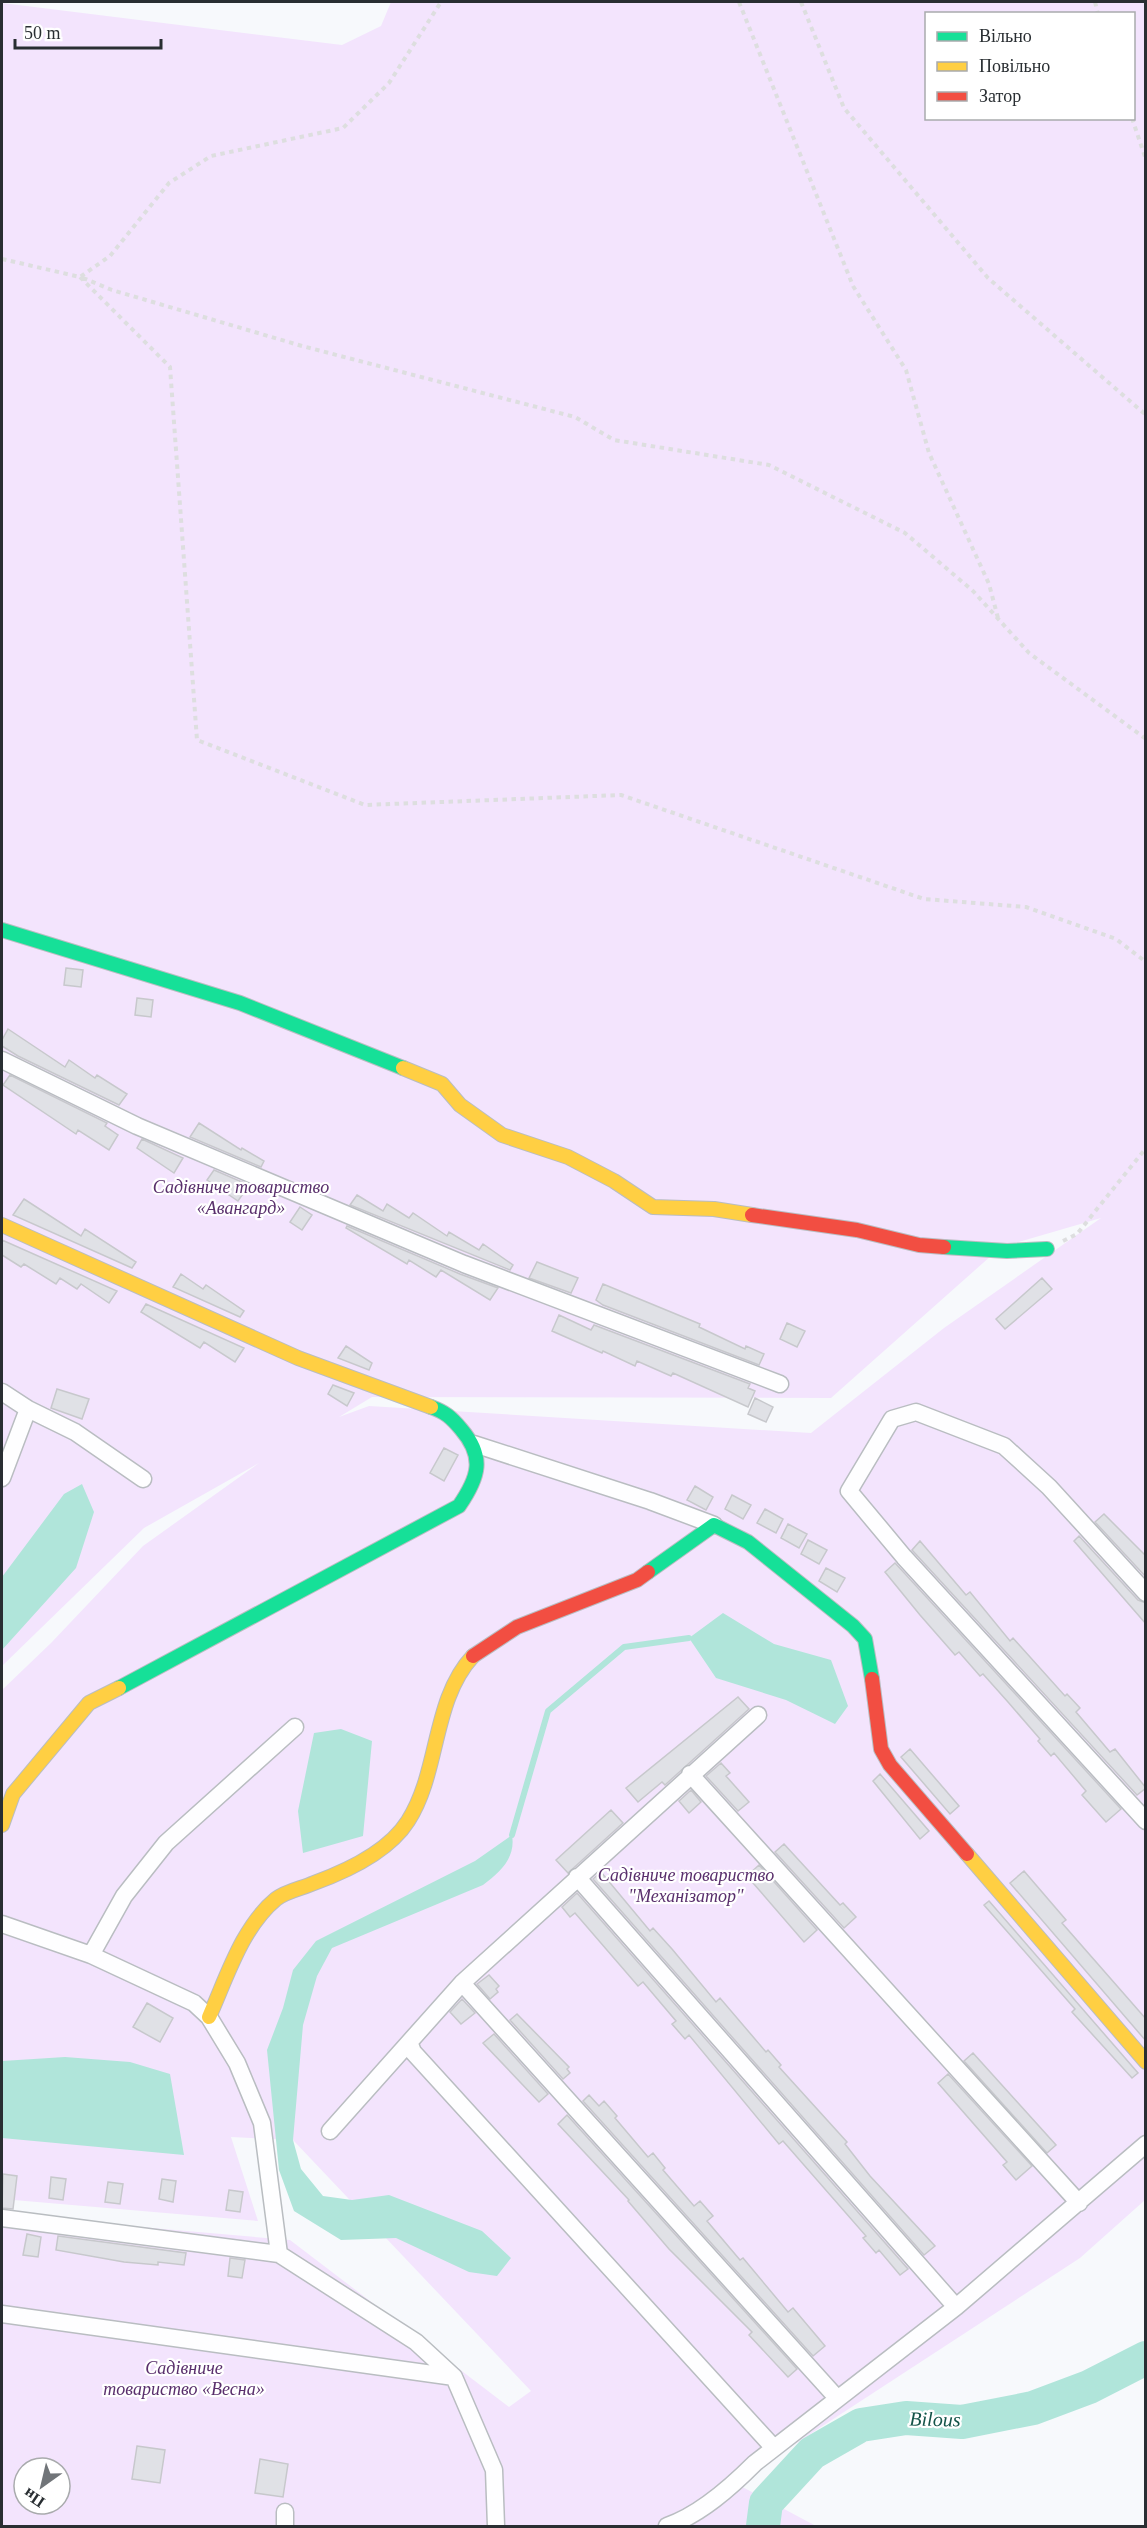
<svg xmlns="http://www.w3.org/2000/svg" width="1147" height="2528" viewBox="0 0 1147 2528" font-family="'Times New Roman',serif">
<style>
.green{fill:#f3e4fd;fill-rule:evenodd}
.water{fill:#b0e5da}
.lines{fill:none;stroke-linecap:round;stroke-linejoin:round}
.stream{stroke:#b0e5da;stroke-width:6}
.river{stroke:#b0e5da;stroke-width:34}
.building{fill:#e0e1e6;stroke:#c7c8cc;stroke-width:1.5}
.street-casing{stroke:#b9bdc1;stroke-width:19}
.fast-casing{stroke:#b9bdc1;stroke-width:16}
.slow-casing{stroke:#b9bdc1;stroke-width:16}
.jam-casing{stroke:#b9bdc1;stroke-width:16}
.path{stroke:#dddedf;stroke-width:4;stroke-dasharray:4.5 4.5;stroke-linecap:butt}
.street{stroke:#fefeff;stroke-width:16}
.fast{stroke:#16e098;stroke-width:14}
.slow{stroke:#ffcf43;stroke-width:14}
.jam{stroke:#f24e42;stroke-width:14}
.labels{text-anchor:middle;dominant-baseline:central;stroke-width:4.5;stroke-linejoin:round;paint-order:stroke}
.park-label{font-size:18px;font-style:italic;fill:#592f6c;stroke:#fff}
.water-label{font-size:20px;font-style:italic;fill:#135348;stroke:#fff}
</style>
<rect width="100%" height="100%" fill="#f7f9fc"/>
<path class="green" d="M391,2h754v2198l-65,58 -345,225 81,43h-814v-311l288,25 219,167 22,-16 -238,-251 -62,-3 27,84 -256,-22v-509l49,-47 92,-97 116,-83 -115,65 -142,138v-1663l340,42 39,-19zM926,14h208v104h-208zM1101,1218l-157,110 -133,105 -442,-27 -30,11 33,-20 459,1 170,-151zM24,2468h36v36h-36z"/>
<path class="water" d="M82,1484l12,28 -18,56 -74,82v-73l62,-83z
M723,1613l51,31 57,16 17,46 -13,18 -49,-24 -70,-22 -27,-40z
M341,1729l31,12 -9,95 -60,17 -5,-42 16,-78z
M512,1835c4,23 -12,37 -29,50l-151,63 -15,28 -14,49 -10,115 8,29 22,27 29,4 37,-5 93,36 29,27 -14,18 -28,-4 -73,-34 -55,2 -47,-29 -15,-41 -12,-120 16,-42 10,-38 23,-29 159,-80z
M65,2057l65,5 40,12 14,81 -182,-17v-77z"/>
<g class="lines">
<path class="stream" d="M512,1835l36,-124 76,-64 65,-9"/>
<path class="river" d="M763,2526l3,-23 46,-50 49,-28 45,-7 56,4 71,-14 56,-21 57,-29"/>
</g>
<path class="building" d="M66,968l17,2 -2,17 -17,-2z
M137,998l16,2 -2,17 -16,-2z
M8,1029l57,38 4,-7 26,18 2,-3 30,19 -8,11 -101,-49 -16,-10v-6z
M10,1075l97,48 -2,3 13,9 -9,15 -31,-20 -2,4 -73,-49z
M199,1123l42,27 1,-2 22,13 -3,6 -71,-30z
M142,1139l41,19 -9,15 -37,-25z
M214,1170l35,15 -11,16 -31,-21z
M357,1195l26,16 4,-7 22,14 4,-5 34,23 2,-4 30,18 4,-6 30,21 -3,5 -160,-65z
M24,1199l57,37 4,-7 51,33 -4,6 -119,-53z
M300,1207l12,8 -10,15 -12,-8z
M347,1226l113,48 38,14 -8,12 -49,-30 -5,7 -27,-17 -2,4 -61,-36z
M2,1240l115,51 -8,12 -28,-19 -4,5 -17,-11 -4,6 -32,-20 -3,3 -19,-12z
M537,1262l41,16 -7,15 -42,-15z
M181,1274l22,15 3,-4 38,26 -4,6 -67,-30z
M1042,1278l10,11 -47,40 -9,-10z
M603,1284l97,40 -1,3 46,22 1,-3 18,8 -5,11 -156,-60 -7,-5z
M146,1304l98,44 -9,14 -31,-20 -4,6 -59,-36z
M559,1315l32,15 3,-5 156,59 -2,4 7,3 -7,16 -75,-34 -2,3 -34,-15 -2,5 -32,-15 -1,2 -50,-22z
M787,1323l18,8 -8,16 -17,-8z
M346,1346l26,17 -3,7 -31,-12z
M333,1385l21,8 -7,13 -19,-12z
M57,1389l32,10 -7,20 -31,-11z
M755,1398l18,9 -7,15 -18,-8z
M444,1448l14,7 -14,26 -14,-8z
M695,1486l18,11 -7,13 -19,-10z
M732,1495l19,10 -8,14 -18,-10z
M765,1509l18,10 -7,14 -19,-10z
M1104,1514l42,42v21l-51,-55z
M788,1524l19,10 -8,14 -18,-10z
M1079,1536l59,64 8,3v21l-72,-83z
M808,1540l19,10 -8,14 -18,-10z
M920,1541l46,54 4,-3 40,49 3,-3 52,58 2,-2 13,14 -4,4 34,40 5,-3 31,39 -9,7 -225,-245z
M895,1563l1,1 225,245 -15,13 -24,-27 4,-4 -32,-38 -3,3 -13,-15 2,-2 -32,-37 -25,-28 -3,2 -21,-24 -4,3 -35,-40 -35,-43z
M826,1568l19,10 -8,14 -18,-11z
M738,1697l11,12 -84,76 -3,-3 -24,20 -12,-14z
M910,1749l49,57 -9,8 -49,-57z
M721,1763l9,10 -4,3 23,26 -11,9 -32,-35z
M880,1774l49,57 -9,8 -47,-58z
M691,1790l10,12 -12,11 -10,-12z
M611,1810l12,13 -55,50 -12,-13z
M784,1844l56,61 3,-2 13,14 -12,11 -69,-76z
M759,1865l58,65 -13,12 -57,-66z
M1024,1871l42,49 -4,3 84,96v22l-136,-158z
M601,1872l49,59 3,-3 19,21 44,53 4,-4 46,54 2,-2 13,15 -2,2 68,75 -2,2 25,32 65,70 -11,9 -331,-376z
M577,1893l331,376 -8,6 -21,-25 -3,3 -13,-15 3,-2 -83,-95 -4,3 -90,-109 -4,4 -13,-15 4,-3 -33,-39 -5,4 -63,-73 -5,4 -8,-10z
M989,1901l149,172 -6,5 -60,-66 3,-3 -91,-104z
M489,1975l10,11 -3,3 2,3 -8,7 -13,-15z
M462,1999l13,14 -14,11 -11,-12z
M147,2003l26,15 -13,24 -27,-15z
M517,2014l52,53 -2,2 3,4 -7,6 -53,-59z
M494,2034l54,60 -9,8 -56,-59z
M973,2053l83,92 -9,8 -83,-92z
M948,2074l84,92 -16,14 -13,-15 4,-3 -69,-79z
M589,2095l10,11 5,-5 13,15 -2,2 33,39 5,-4 12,15 -2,2 31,36 6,-5 13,15 -6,5 33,39 3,-2 45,54 5,-4 32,38 -12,10 -230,-255z
M567,2115l230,254 -9,8 -39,-42 3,-3 -83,-83 -41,-48 1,-1 -71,-76z
M3,2174l14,2 -4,33 -11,-1z
M51,2177l15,2 -3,21 -14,-2z
M162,2179l14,2 -3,21 -14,-3z
M108,2182l15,2 -3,20 -15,-2z
M229,2190l14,2 -3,20 -14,-2z
M27,2234l14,3 -3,20 -15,-2z
M58,2236l128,17 -2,12 -26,-3v3l-34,-3 -68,-12z
M230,2258l15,2 -3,18 -14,-2z
M137,2446l28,4 -5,33 -28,-4z
M260,2459l28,5 -5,33 -28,-4z"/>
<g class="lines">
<defs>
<path id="street" d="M2,1060l135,66 327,138 316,120
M2,1392l26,17 -26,69
M28,1409l47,23 68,47
M474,1444l176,57 64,24
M1146,1593l-97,-106 -45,-41 -88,-34 -24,7 -43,72 55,66 242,264
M690,1774l389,429
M577,1877l379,430
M2,1924l89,31 103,48 15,14 28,46 25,60 17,131 137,88 38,35 40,93 2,56
M91,1955l33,-59 42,-53 129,-116
M462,1983l375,415
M410,2044l3,8 361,396
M330,2131l132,-148 296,-268
M2,2218l277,36
M2,2314l452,63
M285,2512v14
M667,2526c33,-11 64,-39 88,-63l201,-156 190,-163"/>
<path id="fast" d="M2,930l238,73 163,65
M944,1247l63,4 40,-2
M648,1572l66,-47 34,17 105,84 12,13 7,40
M119,1688l340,-182c20,-29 26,-49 2,-77 -10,-12 -16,-17 -30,-22"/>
<path id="slow" d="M403,1068l39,16 18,21 42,30 66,22 46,24 39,26 61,2 38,6
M2,1225l296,133 133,49
M2,1825l11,-31 76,-91 30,-15
M967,1854l179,208
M209,2017c18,-40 33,-90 67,-118 10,-8 27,-11 38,-16 33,-12 75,-32 94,-62 32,-50 24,-121 65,-165"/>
<path id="jam" d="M752,1215l105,15 62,15 25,2
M473,1656l44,-29 120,-47 11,-8
M872,1679l9,70 9,16 77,89"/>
</defs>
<use href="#street" class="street-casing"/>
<use href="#fast" class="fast-casing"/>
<use href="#slow" class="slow-casing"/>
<use href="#jam" class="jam-casing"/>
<path class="path" d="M739,2l114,284 53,84 23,83 60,131 9,34
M801,2l43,106 144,170 158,137
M1095,2l3,12
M1132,118l14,42
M2,259l78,18 30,-21 59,-73 42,-27 132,-28 46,-45 52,-81
M80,277l90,90 27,373 168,65 256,-10 303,104 102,8 90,32 30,23
M83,278l29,12 190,56 273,71 39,23 155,25 136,68 68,58 56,62 117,86
M1063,1241l14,-7 69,-86"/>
<use href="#street" class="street"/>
<use href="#fast" class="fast"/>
<use href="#slow" class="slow"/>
<use href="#jam" class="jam"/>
</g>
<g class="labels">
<g class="park-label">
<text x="241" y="1187">Садівниче товариство<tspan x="241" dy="21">«Авангард»</tspan></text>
<text x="686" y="1875">Садівниче товариство<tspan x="686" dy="21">"Механізатор"</tspan></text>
<text x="184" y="2368">Садівниче<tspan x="184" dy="21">товариство «Весна»</tspan></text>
</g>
<g class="water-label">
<text transform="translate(935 2419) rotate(1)">Bilous</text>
</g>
</g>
<rect width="1147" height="2528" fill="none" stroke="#292e32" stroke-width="6"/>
<rect x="925" y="12" width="210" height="108" fill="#ffffff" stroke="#a9abad" stroke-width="1.5"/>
<rect x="937" y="32" width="30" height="9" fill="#16e098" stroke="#a9abad" stroke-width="1.5"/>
<text x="979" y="42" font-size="18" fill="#292e32">Вільно</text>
<rect x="937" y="62" width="30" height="9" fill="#ffcf43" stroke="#a9abad" stroke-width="1.5"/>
<text x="979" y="72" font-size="18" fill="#292e32">Повільно</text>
<rect x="937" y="92" width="30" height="9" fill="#f24e42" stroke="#a9abad" stroke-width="1.5"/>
<text x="979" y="102" font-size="18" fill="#292e32">Затор</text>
<g transform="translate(42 2486) rotate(214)"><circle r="28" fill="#ffffff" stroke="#a9abad" stroke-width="1.5"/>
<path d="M0-4.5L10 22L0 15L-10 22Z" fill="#717579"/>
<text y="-9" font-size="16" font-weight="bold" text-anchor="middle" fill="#292e32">Пн</text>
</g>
<path d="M15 39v9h146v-9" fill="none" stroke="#292e32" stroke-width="3"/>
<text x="24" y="39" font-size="18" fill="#292e32" stroke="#ffffff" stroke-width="4.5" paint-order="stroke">50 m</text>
</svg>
